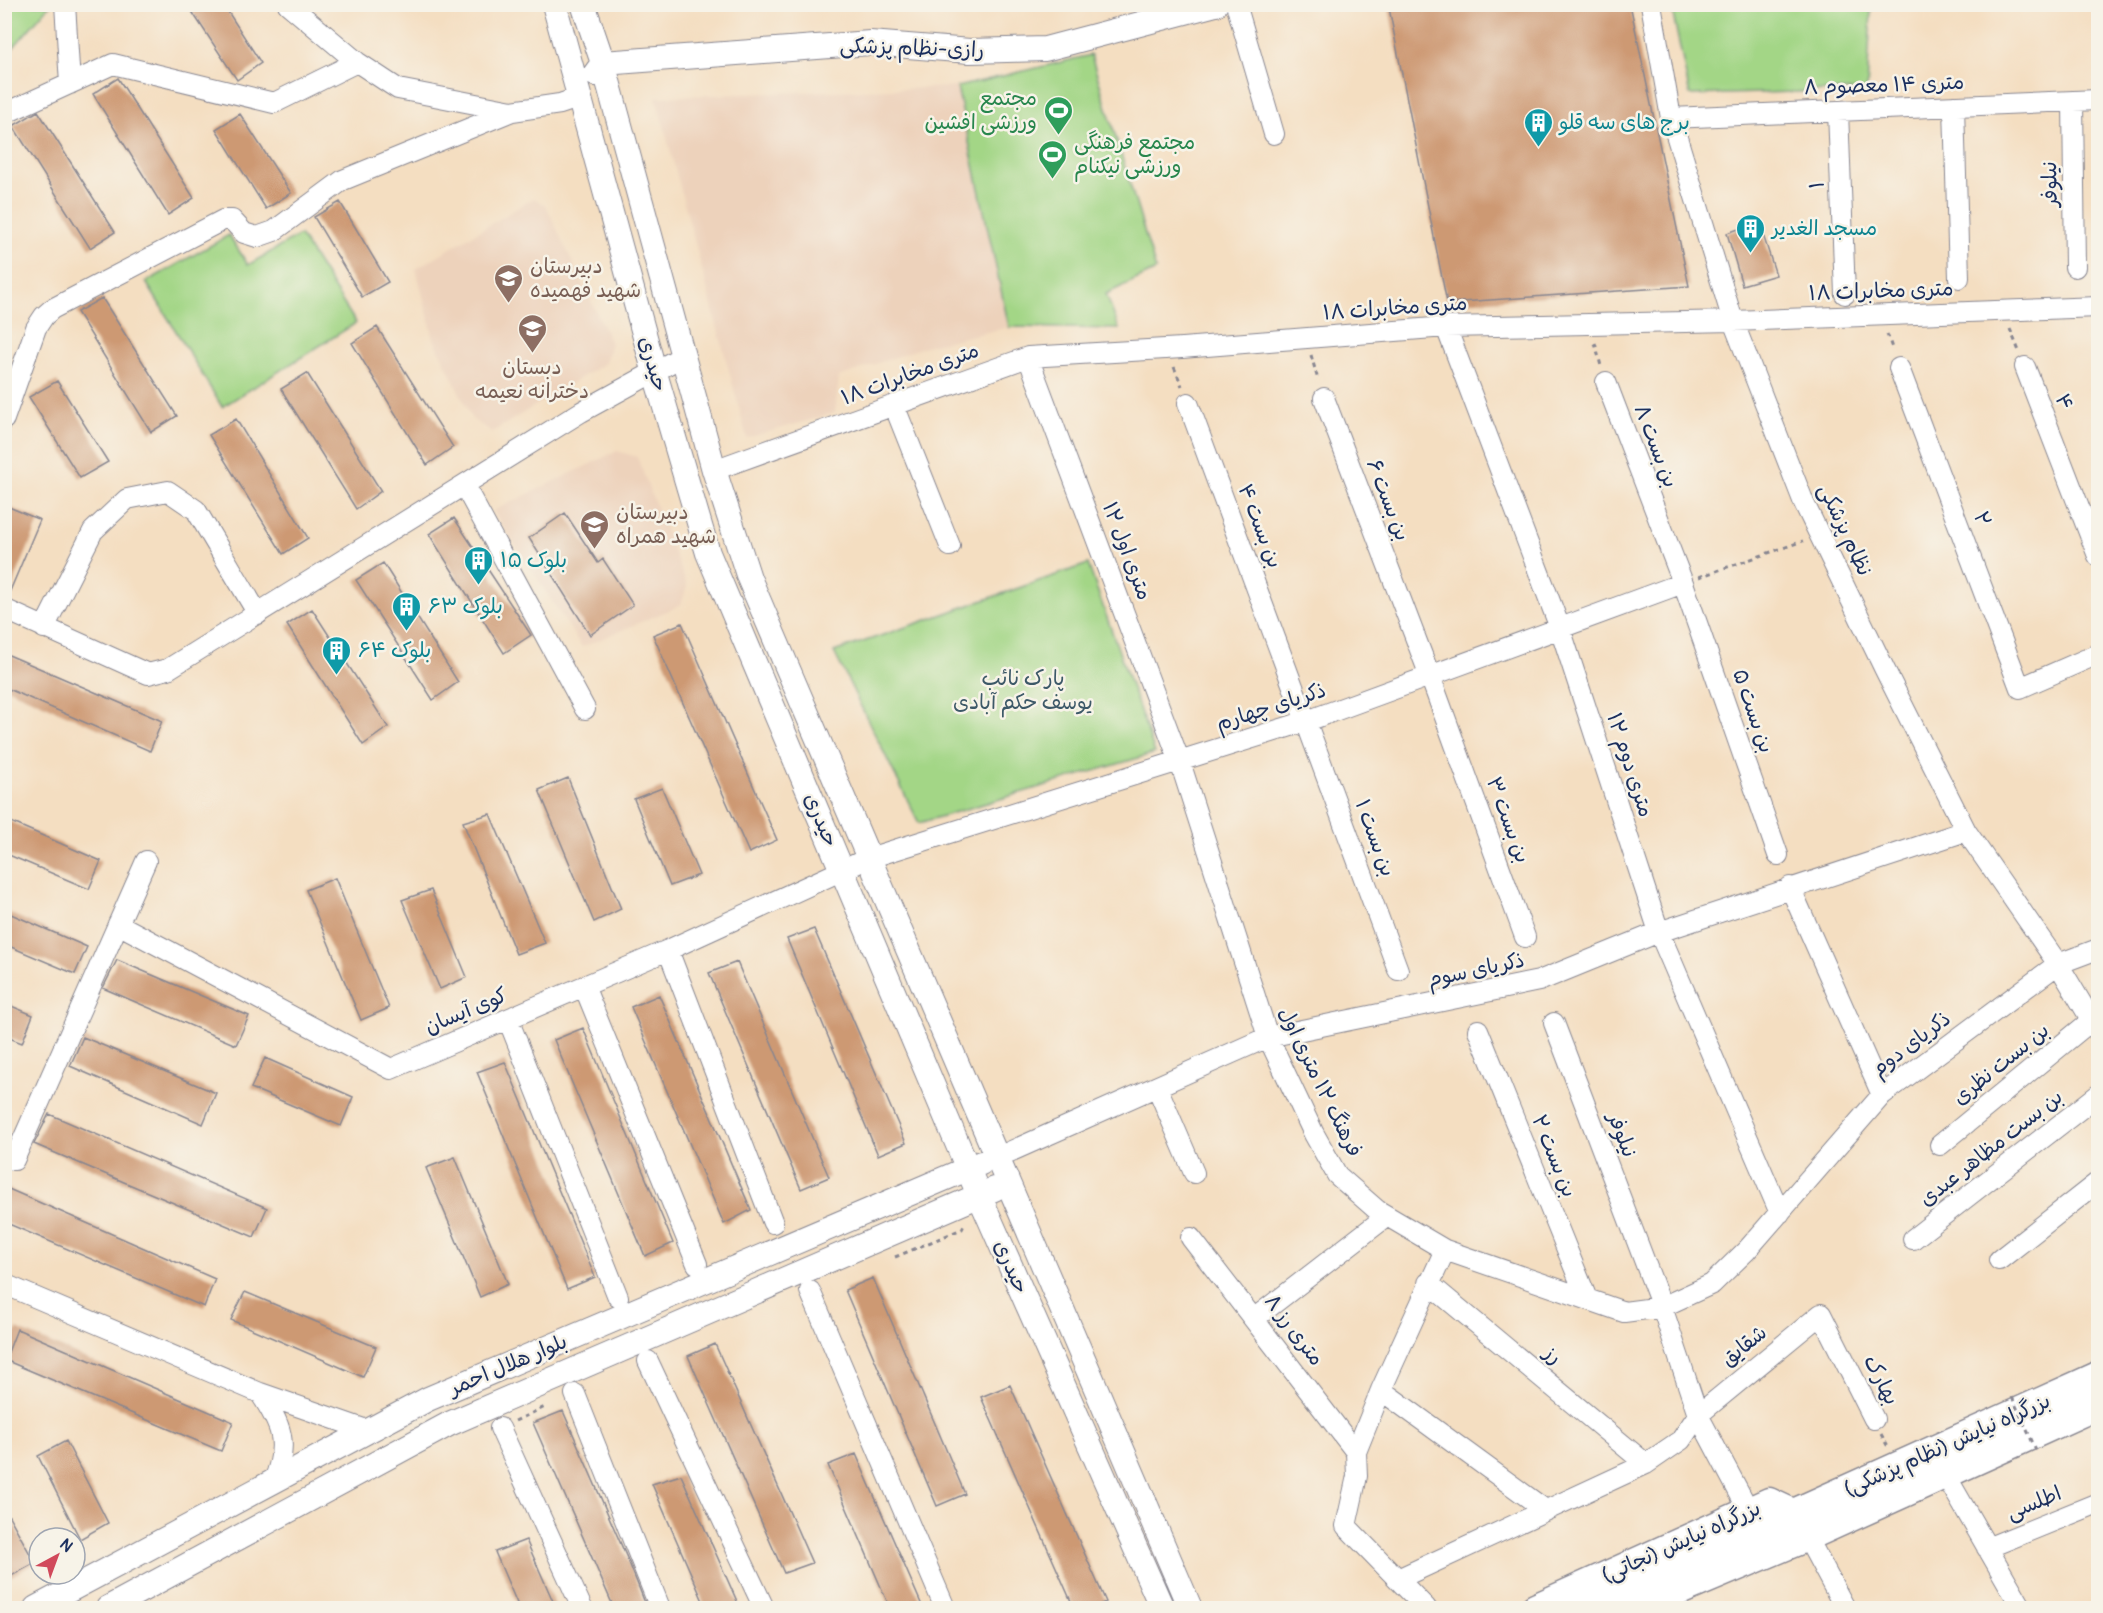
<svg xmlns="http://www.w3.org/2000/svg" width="2103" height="1613" viewBox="0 0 2103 1613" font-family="Pangolin,'Playpen Sans Arabic',sans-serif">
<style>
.built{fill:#edd2bb}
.green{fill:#a3d686;stroke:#5f8272;stroke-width:1.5}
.building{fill:#cd9973}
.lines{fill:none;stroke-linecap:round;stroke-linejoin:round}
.minor-casing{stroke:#888690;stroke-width:22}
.major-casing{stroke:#888690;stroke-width:26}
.highway-casing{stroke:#888690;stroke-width:31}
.path{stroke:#888690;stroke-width:3;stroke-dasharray:4.5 4.5;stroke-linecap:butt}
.minor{stroke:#fff;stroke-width:20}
.major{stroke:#fff;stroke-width:24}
.highway{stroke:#fff;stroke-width:28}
.path-bridge{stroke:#888690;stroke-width:3;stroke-dasharray:4.5 4.5;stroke-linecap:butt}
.labels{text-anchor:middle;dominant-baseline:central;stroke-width:5;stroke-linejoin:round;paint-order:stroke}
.street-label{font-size:21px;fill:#1b2f5e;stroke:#f7f3e8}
.leisure-label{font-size:21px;fill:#27864d;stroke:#f7f3e8;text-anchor:end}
.culture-label{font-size:21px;fill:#0d838f;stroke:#f7f3e8;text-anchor:start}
.education-label{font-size:21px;fill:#785e54;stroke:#f7f3e8;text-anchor:start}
.park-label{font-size:21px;fill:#3d5968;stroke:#f7f3e8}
</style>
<rect width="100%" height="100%" fill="#f7f3e8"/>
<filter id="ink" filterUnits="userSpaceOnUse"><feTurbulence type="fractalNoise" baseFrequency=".0167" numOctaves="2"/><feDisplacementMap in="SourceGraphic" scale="12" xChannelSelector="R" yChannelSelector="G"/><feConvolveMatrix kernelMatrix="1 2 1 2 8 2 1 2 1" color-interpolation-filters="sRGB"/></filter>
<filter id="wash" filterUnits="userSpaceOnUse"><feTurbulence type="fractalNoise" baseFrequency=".008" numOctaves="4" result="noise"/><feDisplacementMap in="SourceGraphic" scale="24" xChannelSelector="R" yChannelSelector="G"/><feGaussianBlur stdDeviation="1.35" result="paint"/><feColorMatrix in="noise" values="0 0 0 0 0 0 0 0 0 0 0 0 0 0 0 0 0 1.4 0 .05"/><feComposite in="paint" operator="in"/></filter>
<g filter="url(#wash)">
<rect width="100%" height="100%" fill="#f4dec1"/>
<path class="built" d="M957,87l52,240 -83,19 -87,31 -4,36 -88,25 -91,-341z
M534,198l12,8 65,137 -6,20 -113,69 -20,-13 -38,-80 -18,-70z
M617,451l20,6 50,129 -6,19 -99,42 -89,-136z"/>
<path class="green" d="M5,4l45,1 -45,52 -1,-52z
M1829,5l42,5 -4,80 -177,5 -19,-90z
M1091,55l65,215 -50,24 13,35 -110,-2 -52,-240z
M229,235l19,30 52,-30 56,88 -134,84 -76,-125z
M1088,564l67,189 -236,70 -85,-171z"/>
<g id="blocks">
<path class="building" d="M187,4h36l38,59 -24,17z
M1400,4h230l59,282 -242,17 -58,-295z
M118,78l76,120 -26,17 -75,-121z
M38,111l77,121 -25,16 -77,-122z
M240,114l51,79 -25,16 -50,-80z
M340,202l48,80 -26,15 -48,-80z
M1759,222l17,53 -34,10 -15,-52z
M102,298l75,118 -26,16 -74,-120z
M377,327l76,120 -26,18 -75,-122z
M307,373l74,118 -25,18 -75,-120z
M57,381l51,81 -28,16 -51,-81z
M236,419l72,119 -25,16 -74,-119z
M4,505l36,15 -33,78 -3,-1z
M565,513l33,50 5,-4 30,46 -43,30 -61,-97z
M454,518l77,117 -27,18 -75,-119z
M383,563l75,119 -25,18 -77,-120z
M312,609l76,118 -25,18 -76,-120z
M682,623l95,217 -28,13 -96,-218z
M4,653l158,68 -12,30 -146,-64z
M568,778l53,131 -27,13 -55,-132z
M662,788l37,87 -29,11 -36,-87z
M490,814l55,129 -29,11 -53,-132z
M4,819l97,42 -12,28 -85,-36z
M335,878l54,130 -28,12 -55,-130z
M431,890l36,87 -27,12 -38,-89z
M4,911l83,36 -12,27 -71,-30z
M814,929l92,214 -28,12 -91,-216z
M117,960l132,56 -13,29 -133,-57z
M737,962l92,215 -28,12 -92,-216z
M659,995l92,215 -27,14 -93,-217z
M4,1003l29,12 -11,28 -18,-7z
M583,1028l90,215 -28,13 -91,-216z
M83,1037l133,56 -13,31 -133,-58z
M265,1058l88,39 -12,29 -90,-38z
M505,1062l90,215 -28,12 -90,-217z
M49,1114l218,94 -13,29 -220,-93z
M455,1157l53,127 -28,13 -54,-129z
M4,1187l211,92 -11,28 -200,-85z
M873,1278l92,216 -28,12 -92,-216z
M245,1292l131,55 -13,30 -132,-57z
M17,1329l216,93 -12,29 -216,-91z
M715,1344l97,219 -28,10 -96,-217z
M1010,1385l96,217 -15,6h-17l-93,-211z
M563,1411l67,154 17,43h-33l-81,-185z
M66,1441l42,82 -28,16 -42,-83z
M856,1454l67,154h-33l-62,-143z
M681,1475l59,133h-34l-54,-124z
M4,1507l31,56 -31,17z
M526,1540l30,68h-37l-24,-56z"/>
</g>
</g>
<g filter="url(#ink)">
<use href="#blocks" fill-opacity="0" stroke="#888690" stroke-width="1.5"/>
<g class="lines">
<defs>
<path id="minor" d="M65,4l5,80
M288,4l69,58 41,27 114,22 48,-7 21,-7
M1236,4l38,130
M1651,4l20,114 62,203 71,182 81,167 81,161 92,133 40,67
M2073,101l2,166
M1954,106l5,172
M1838,111l7,183
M4,114l109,-50 161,39 83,-41
M1671,118l427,-18
M1446,327l114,301 99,304 121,281
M1028,357l152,405 88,275 46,97 23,41 40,35 68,40 179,62 38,-5 50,-23 35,-34 135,-155 176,-131 40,-15
M2025,367l73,189
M1899,368l121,320 78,-34
M1606,382l77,201 95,272
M1324,398l106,278 95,261
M1188,403l210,567
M894,405l56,141
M4,419l32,-91 8,-12 8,-7 171,-89h9l12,13 13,4 17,-6 69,-51 169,-69
M714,470l314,-113 154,-9 264,-21 287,-6 365,-14
M464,485l121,224
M4,609l144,65 20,-5 413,-257 102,-56
M44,628l49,-97 34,-32 41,-8 28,19 62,104
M1790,887l92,208
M118,924l273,145 277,-119 201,-92 438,-137 376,-138
M668,950l105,273
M584,986l113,278
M508,1019l110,278
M1554,1023l108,284 36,108 51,96
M1478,1030l109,269
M1157,1087l37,86
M1940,1145l152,-125
M998,1157l270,-120 271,-56 120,-49 307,-101
M4,1159l10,1 132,-299
M1191,1238l165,214
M1913,1239l185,-144
M1999,1260l99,-78
M1428,1283l218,181
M4,1284l256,109
M810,1291l135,317
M1255,1318l132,-102
M648,1361l116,247
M1381,1390l163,119
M575,1394l85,214
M500,1428l82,180
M1945,1474l77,134
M274,1481c15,-38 8,-55 -14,-88l109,38
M1807,1537l38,71
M1987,1548l111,-45
M1400,1578l246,-114 35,-24 17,-25 123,-101 53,105
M1426,1608l-80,-82 11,-50 -1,-24 25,-62 64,-140"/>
<path id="major" d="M554,4l100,366 54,183 271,642 183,413
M583,4l20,59 111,407 35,108 441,1030
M595,74l8,-11 267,-20 100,8 75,-2 171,-45
M36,1608l392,-209 553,-236
M108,1608l341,-184 545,-235"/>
<path id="highway" d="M1535,1608l234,-106 26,12
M1583,1608l515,-232
M1639,1608l168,-71 291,-132"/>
</defs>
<use href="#minor" class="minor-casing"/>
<use href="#major" class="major-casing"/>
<use href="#highway" class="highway-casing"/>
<path class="path" d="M2010,329l9,22
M1887,334l6,17
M1595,343l6,23
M1311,355l7,25
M1174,367l8,19
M1699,577l104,-36
M895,1257l67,-28 2,-4
M515,1421l32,-15
M1881,1434l7,13"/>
<use href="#minor" class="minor"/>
<use href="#major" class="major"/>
<use href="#highway" class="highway"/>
<path class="path-bridge" d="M2012,1397l25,55"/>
</g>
</g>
<defs>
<symbol id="stadium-pin" viewBox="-11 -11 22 30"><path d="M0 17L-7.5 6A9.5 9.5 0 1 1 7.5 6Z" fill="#2e9e5b" stroke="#f7f3e8"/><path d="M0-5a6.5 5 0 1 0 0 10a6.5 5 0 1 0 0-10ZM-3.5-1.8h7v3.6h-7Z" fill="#fff"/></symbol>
<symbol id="building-pin" viewBox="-11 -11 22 30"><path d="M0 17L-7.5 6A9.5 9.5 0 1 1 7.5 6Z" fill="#0f9aa8" stroke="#f7f3e8"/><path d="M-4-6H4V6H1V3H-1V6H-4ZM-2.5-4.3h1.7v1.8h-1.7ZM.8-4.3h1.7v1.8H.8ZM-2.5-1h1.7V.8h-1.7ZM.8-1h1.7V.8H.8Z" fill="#fff"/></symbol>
<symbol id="school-pin" viewBox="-11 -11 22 30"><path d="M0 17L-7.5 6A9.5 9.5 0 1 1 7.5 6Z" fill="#8d6e63" stroke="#f7f3e8"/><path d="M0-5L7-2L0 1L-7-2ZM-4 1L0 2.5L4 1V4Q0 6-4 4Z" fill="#fff"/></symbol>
</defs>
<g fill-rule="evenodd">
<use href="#stadium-pin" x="1042" y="94" width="33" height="45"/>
<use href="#building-pin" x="1522" y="106" width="33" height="45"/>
<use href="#stadium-pin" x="1036" y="138" width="33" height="45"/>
<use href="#building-pin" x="1734" y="212" width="33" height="45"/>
<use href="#school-pin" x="492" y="262" width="33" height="45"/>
<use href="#school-pin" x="516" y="312" width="33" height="45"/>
<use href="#school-pin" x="578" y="508" width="33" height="45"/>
<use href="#building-pin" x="462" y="544" width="33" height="45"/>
<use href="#building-pin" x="390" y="590" width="33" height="45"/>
<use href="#building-pin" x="320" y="634" width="33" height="45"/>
</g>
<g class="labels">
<g class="street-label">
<text transform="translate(912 48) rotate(2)">رازی-نظام پزشکی</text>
<text transform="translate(1884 85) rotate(-2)">۸ متری ۱۴ معصوم</text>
<text transform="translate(2050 184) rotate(-91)">نیلوفر</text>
<text transform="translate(1817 185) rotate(-92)">۱</text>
<text transform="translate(1881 291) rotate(-2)">۱۸ متری مخابرات</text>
<text transform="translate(1395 308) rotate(-4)">۱۸ متری مخابرات</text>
<text transform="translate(653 364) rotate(74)">حیدری</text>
<text transform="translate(910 374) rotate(-20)">۱۸ متری مخابرات</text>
<text transform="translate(2064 402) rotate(69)">۴</text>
<text transform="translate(1656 446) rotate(69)">بن بست ۸</text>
<text transform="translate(1388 500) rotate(69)">بن بست ۶</text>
<text transform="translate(1982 519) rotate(69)">۲</text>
<text transform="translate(1260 526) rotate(69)">بن بست ۴</text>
<text transform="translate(1845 530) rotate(65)">نظام پزشکی</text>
<text transform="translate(1127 551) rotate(69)">۱۲ متری اول</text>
<text transform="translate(1271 707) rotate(-18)">ذکریای چهارم</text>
<text transform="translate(1753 711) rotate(71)">بن بست ۵</text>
<text transform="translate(1630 765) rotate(72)">۱۲ متری دوم</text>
<text transform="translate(821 820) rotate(67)">حیدری</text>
<text transform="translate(1508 820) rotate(70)">بن بست ۳</text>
<text transform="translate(1375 838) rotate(70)">بن بست ۱</text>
<text transform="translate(1476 970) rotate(-12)">ذکریای سوم</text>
<text transform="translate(466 1011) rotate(-23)">کوی آیسان</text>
<text transform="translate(1911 1044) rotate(-37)">ذکریای دوم</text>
<text transform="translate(2001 1064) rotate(-39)">بن بست نظری</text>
<text transform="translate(1320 1082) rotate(64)">فرهنگ ۱۲ متری اول</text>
<text transform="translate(1622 1135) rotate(69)">نیلوفر</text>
<text transform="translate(1991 1148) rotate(-38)">بن بست مظاهر عبدی</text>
<text transform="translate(1554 1156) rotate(68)">بن بست ۲</text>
<text transform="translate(1011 1267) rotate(66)">حیدری</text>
<text transform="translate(1294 1330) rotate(53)">۸ متری رز</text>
<text transform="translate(1744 1346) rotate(-39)">شقایق</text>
<text transform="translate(1553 1355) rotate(40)">رز</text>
<text transform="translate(508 1365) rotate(-23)">بلوار هلال احمر</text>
<text transform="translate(1881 1380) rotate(63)">بهارک</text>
<text transform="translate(1947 1445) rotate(-24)">بزرگراه نیایش (نظام پزشکی)</text>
<text transform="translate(2034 1503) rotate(-22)">اطلسی</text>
<text transform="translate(1681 1542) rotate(-24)">بزرگراه نیایش (نجاتی)</text>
</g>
<g class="leisure-label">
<text x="1037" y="98">مجتمع<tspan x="1037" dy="24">ورزشی افشین</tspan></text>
<text x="1074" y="142" text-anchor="start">مجتمع فرهنگی<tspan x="1074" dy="24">ورزشی نیکنام</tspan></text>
</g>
<g class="culture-label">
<text x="1559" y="122">برج های سه قلو</text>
<text x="1772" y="228">مسجد الغدیر</text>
<text x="500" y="560">بلوک ۱۵</text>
<text x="428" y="606">بلوک ۶۳</text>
<text x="358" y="650">بلوک ۶۴</text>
</g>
<g class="education-label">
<text x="530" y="266">دبیرستان<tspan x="530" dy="24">شهید فهمیده</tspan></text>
<text x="532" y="367" text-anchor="middle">دبستان<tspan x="532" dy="24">دخترانه نعیمه</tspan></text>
<text x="616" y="512">دبیرستان<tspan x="616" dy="24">شهید همراه</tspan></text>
</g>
<g class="park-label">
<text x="1023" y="678">پارک نائب<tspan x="1023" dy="24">یوسف حکم آبادی</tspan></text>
</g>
</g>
<rect width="2103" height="1613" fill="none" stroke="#f7f3e8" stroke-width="24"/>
<g transform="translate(57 1556) rotate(41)"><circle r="28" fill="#f7f3e8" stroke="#9fa5b1" stroke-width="1.5"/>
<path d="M0-4.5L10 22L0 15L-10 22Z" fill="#d1495b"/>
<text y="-9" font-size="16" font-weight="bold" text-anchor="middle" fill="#1b2f5e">N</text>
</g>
</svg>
